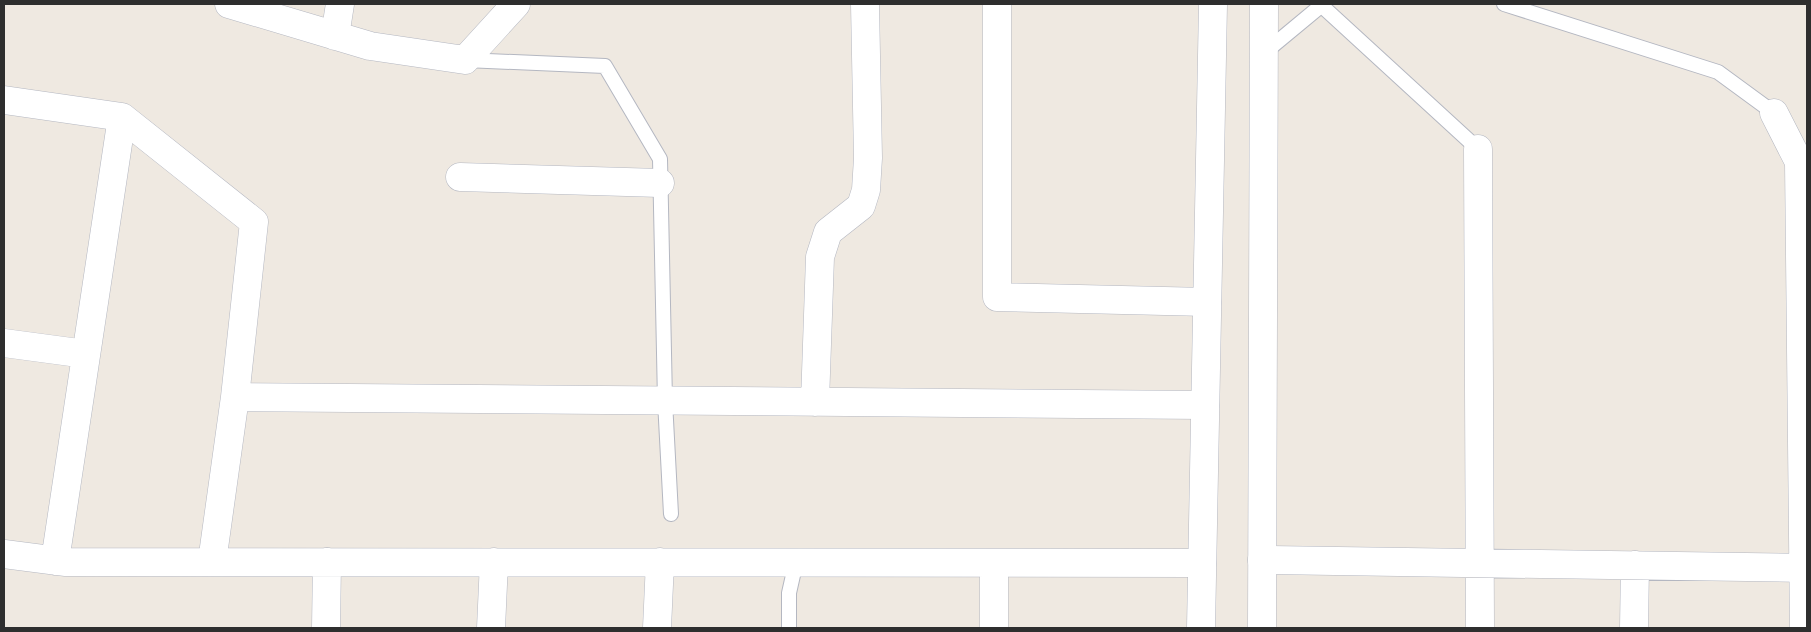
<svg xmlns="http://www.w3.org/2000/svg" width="1811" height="632" viewBox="0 0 1811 632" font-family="Cabin,sans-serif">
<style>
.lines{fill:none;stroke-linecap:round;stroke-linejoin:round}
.service-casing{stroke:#b4b7c1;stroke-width:16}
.minor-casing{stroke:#b4b7c1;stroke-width:29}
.tertiary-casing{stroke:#b4b7c1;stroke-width:29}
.service{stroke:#fff;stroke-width:14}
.minor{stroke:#fff;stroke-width:28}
.tertiary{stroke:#fff;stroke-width:28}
</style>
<rect width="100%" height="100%" fill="#efe9e1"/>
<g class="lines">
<defs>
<path id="service" d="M1504,4l214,68 56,41
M1321,5l157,144
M1264,53l59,-49
M465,60l140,6 55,93 5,242 6,113
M789,628v-35l7,-31"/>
<path id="minor" d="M229,4l141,42 95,14 51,-56
M997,4v293l210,5
M335,36l5,-32
M4,100l118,17 132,105 -19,175 -23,165
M1774,113l25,49 5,466
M1478,149l2,479
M460,177l200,6
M4,343l82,11
M235,397l970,8
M815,402l5,-145 8,-25 33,-26 5,-16 2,-32 -3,-154
M4,554l62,8 1136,1
M1262,560l545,8
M55,561l67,-444
M326,628l1,-66
M491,628l3,-66
M657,628l3,-66
M994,628v-65
M1634,628l1,-63"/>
<path id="tertiary" d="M1201,628l12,-624
M1262,628l2,-624"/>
</defs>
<use href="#service" class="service-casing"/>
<use href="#minor" class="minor-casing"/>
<use href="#tertiary" class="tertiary-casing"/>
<use href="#service" class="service"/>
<use href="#minor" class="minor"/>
<use href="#tertiary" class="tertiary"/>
</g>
<rect width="1811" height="632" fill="none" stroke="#2e2e2e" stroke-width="10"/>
</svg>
